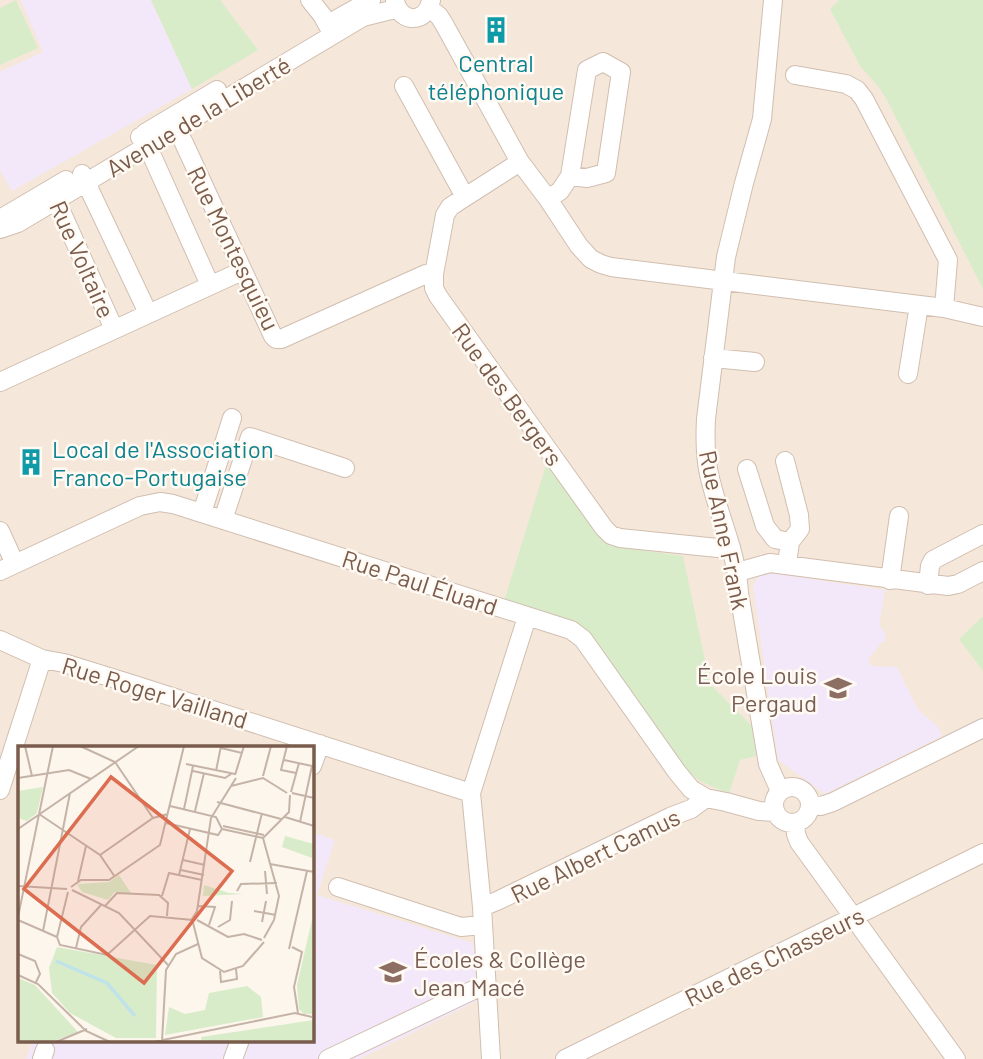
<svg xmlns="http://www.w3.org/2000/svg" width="983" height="1059" viewBox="0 0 983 1059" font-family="Barlow,sans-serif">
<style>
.residential{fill:#f5e8da;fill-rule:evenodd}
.education{fill:#f3e8fa}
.green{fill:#d8ecc9}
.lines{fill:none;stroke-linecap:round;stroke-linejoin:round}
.minor-casing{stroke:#d1beb0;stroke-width:20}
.minor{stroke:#fff;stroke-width:18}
.labels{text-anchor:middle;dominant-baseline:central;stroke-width:5;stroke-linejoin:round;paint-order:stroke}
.culture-label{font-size:24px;fill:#0d838f;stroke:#fffaf3}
.street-label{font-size:24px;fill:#7a5c4d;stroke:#fffaf3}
.education-label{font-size:24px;fill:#785e54;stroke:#fffaf3;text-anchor:end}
.inset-river{fill:none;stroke:#bfe3e8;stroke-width:3.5}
.inset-road{fill:none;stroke:#c5b3a7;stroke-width:2}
.view{fill:#dc6d51;fill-opacity:0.15;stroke:#dc6d51;stroke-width:3.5}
.inset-edge{fill:none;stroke:#7a5c4d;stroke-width:3.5}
</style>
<rect width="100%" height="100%" fill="#fdf6ec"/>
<path class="residential" d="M0,0h983v1059h-983zM19,748h293v292h-293z"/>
<path class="education" d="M21,0h130l41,89 -180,102 -12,-21v-98l43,-20z
M770,573l115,17 -6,35 6,8v8l-4,2 -11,14 -1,7 3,2 25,1 21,43 20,17 4,9 -117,58 -47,-34 -25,-174 5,-9 4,-2z
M312,832l23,8 -18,55 156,48 4,58 -118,58h-333l7,-19h279z"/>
<path class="green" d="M16,0l22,48 -38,17v-57z
M151,0h69l38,50 -66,39z
M839,0h144v289l-95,-187 -10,-16 -18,-20 -30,-57z
M547,462l63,84 73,10 27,128 42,42 4,30 -16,4 -11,34 -29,-13 -12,-10 -98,-136 -86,-34z
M982,617h1v54l-24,-32z"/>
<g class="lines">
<defs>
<path id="minor" d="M310,0l12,15 11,20
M773,0l-11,119 -18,64 -18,74 -20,162c-1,19 -1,37 3,55 9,41 28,78 30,119l29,171 12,27
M395,1c5,23 32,23 36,-1
M429,8l10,8 5,8 76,138 28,37 31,47 12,13 10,5 10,3 333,41 39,9
M328,24l43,-24
M795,75l51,9 11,6 7,9 84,161 -4,48
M404,86l61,111
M172,121l12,22 89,193 3,3h5l145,-65h8
M145,133l72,-43
M140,137l13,21 57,127
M520,162l-61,39 -9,6 -5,8 -11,59v14l4,8 166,232 7,7 9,3 98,10 13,-1
M82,174l66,139
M52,191l62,138
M548,199l12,-8 10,-15 17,-106 16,-8 18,10 -15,101 -19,5 -17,-2
M0,219l66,-39
M0,229l18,-6 345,-206 24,-6 11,-2
M713,358l42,4
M908,374l11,-69
M0,382l242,-111
M785,461l14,54 1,14 -10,13 -3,22
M747,469l18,57 10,13 15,3
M202,513l30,-95
M223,520l27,-83 95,31
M0,531l15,33
M0,571l140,-65 20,-4 13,2 398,126 12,9 94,133 14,17 15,9 20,4 33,9 16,1
M738,572l32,-9 178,23 10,-2 25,-13
M890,580l9,-64
M928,585l2,-19 3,-6 50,-26
M0,640l42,19 22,4 71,22 336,108
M312,766l8,-22
M774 805a18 18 0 1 1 36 0a18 18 0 1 1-36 0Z
M0,790l42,-131
M810,805l11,1 12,-4 150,-74
M795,823l1,11 3,8 157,217
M338,887l123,40 21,-2
M482,907l15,-6 173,-84 21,-8 15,-11
M42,1059l3,-9
M233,1059l7,-19
M328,1059l158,-75
M491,1059l-9,-152 -11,-114 56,-176
M565,1059l418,-206"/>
</defs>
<use href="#minor" class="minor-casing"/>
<use href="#minor" class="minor"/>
</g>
<defs>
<symbol id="building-bare" viewBox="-9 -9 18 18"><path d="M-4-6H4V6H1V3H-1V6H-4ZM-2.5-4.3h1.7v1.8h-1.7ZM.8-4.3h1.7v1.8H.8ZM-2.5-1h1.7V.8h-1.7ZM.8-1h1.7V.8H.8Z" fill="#0f9aa8" stroke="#fffaf3" stroke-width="2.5" paint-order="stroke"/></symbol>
<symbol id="school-bare" viewBox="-9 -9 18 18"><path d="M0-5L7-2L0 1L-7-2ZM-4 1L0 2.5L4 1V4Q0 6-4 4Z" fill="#8d6e63" stroke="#fffaf3" stroke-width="2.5" paint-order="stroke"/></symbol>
</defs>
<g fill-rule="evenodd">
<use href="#building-bare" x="477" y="11" width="38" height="38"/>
<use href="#building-bare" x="12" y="443" width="38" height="38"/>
<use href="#school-bare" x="819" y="669" width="38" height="38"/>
<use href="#school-bare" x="374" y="953" width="38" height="38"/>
</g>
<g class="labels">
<g class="culture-label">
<text x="496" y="62">Central<tspan x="496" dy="28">téléphonique</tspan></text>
<text x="52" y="448" text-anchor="start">Local de l'Association<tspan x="52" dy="28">Franco-Portugaise</tspan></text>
</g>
<g class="street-label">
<text transform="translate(198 116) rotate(-31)">Avenue de la Liberté</text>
<text transform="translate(234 248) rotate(64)">Rue Montesquieu</text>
<text transform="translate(83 259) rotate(66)">Rue Voltaire</text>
<text transform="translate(508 394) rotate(54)">Rue des Bergers</text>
<text transform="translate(725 530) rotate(78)">Rue Anne Frank</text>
<text transform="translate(420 582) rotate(18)">Rue Paul Éluard</text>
<text transform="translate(155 692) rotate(17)">Rue Roger Vailland</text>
<text transform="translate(595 855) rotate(-26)">Rue Albert Camus</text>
<text transform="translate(774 956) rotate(-26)">Rue des Chasseurs</text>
</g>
<g class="education-label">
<text x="817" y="674">École Louis<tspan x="817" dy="28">Pergaud</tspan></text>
<text x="414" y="958" text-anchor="start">Écoles &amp; Collège<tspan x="414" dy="28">Jean Macé</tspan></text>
</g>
</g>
<g transform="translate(18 746)">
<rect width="296" height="296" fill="#fdf6ec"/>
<path d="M25,41l-6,26 -10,8 -9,-3v-27zM267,90l29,8 -2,14 -30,-11zM101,129l12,18 -16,-1 -7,8 -26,-8 -5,-8 32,-2zM186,139l25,8 15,1 -41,2zM296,165v103h-10l-5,-5 -2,-24zM39,201l100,18 -1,73h-40l-46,-25 -18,-20 -3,-25zM0,232l17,7 43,47 -27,10h-33zM229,240l14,11 2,20 -98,18 4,-28 16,7 20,-4 4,-17zM296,274v22h-112l-1,-5z" fill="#d8ecc9"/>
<path class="inset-river" d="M38,215l51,22 28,33"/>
<path class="inset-road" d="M7,0l7,30M62,0l35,16 38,56M269,0l-6,24 15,3M203,2l21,5M266,14l28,6 -12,56M168,18l49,10M175,25l32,7 6,-4M198,25l5,-25M217,29l9,-29M245,30l8,-30M0,32l51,-8 22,9M218,32l-25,40 -14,93 -5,8 10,39 22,14 19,-6 21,-24M213,40l32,-8 24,15M273,46l8,-29M274,47l22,5M199,56l64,17M166,63l9,-43M177,65l9,-38M21,68l61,41 15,22M267,71l29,9M148,77l52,12 4,-6 -6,-12 -46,-11M205,80l41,9M0,83l121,-83M204,83l41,9M82,109l53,-37 15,-4M165,114l22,5M232,116l12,-49M252,118l44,8M163,124l23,5M247,125l2,23M161,129l11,-46M60,135l8,-35M0,140l49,3M53,141l10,-7h28l51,-35 24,-99M54,144l47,23 49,52M219,145l4,-7 36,-1M144,150l7,-23 33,7M87,160l12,-13 42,2 9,8 -1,13M180,160l17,1 -6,18M236,165l22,4M0,171l35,-171M0,174l39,17M179,174l31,17 16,-3 18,6M244,176l4,-21M200,181l12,-7 2,-19M25,185l27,-138M39,191l3,8 47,10 43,-39 43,4M39,191l11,-45M246,192l10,-18 5,-24 -16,-58 26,-26 1,-17M272,199l-1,4 18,-78M274,201l10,5 -8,35 4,26M58,202l5,-21 20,-22M0,208l17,7 5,13 -4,8M202,225l1,11 16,-3 -1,-10M0,229l20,9 48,47 24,11M144,295l4,-71 10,-16 22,-10M38,296l31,-13M135,296l142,-29 17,4"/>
<path class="view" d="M93,31l121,94 -88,112 -120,-94z"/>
<rect width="296" height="296" class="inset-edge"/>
</g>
</svg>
